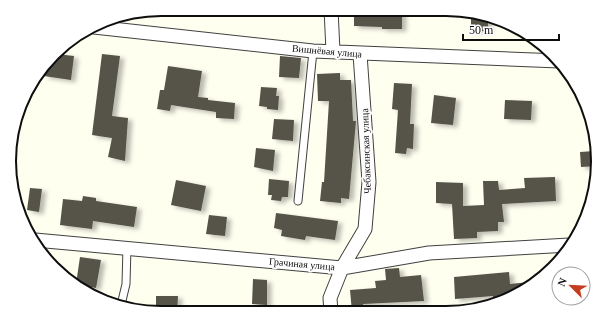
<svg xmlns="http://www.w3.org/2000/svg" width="607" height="322" viewBox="0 0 607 322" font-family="Georgia,serif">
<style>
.building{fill:#57524a;filter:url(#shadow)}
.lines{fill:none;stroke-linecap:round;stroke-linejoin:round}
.lane-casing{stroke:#414141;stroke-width:9}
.street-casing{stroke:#414141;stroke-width:15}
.lane{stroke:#fff;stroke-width:7}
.street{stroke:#fff;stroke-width:13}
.labels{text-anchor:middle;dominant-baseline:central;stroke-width:4;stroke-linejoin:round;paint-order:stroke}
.street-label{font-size:10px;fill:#0e0e0e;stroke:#fff}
.rim{fill:none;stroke:#0e0e0e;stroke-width:2}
</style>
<defs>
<filter id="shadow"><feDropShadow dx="4.5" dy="2.5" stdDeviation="2" flood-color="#0004"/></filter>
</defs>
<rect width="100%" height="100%" fill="#feffef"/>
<path class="building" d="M354,9h48v20h-20v-2l-28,-1z
M471,14l17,4v13h-17z
M56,54l18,2 -3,24 -27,-4 1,-11z
M102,54l18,2 -8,60 16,2 -3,43 -17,-4 4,-19 -20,-3z
M280,56l21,2 -2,20 -20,-1z
M168,66l34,5 -4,26 10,1v2l27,3 -1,16 -18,-1v-6l-45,-7 -1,6 -13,-2 3,-19h4z
M340,73v7h11l2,41h3l-7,78 -8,-1v5l-21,-2 2,-19h2l5,-81h-11l-1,-27z
M394,83l18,1 -2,40h4l-1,25 -6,-1 -1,6 -11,-1 3,-43 -6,-1z
M261,87l16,1 -1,8h3l-1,14 -11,-1v-2l-8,-1z
M434,95l22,3 -3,27 -22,-2z
M505,100l27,1 -1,19 -27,-1z
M274,119l20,1 -1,21 -21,-2z
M256,148l19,2 -2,21 -19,-4z
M595,151l2,15 -16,1 -1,-15z
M555,177l1,24 -54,3 2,18h-6v9l-21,1v6l-23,1 -2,-35 -16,-1v-21l27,1v23l21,-1 -1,-24h15l1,9 26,-2 -1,-10z
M269,179l20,2 -1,16h-6l-1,4 -10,-1 1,-5h-4z
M176,180l30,6 -5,25 -30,-6z
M30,188l12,1 -3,23 -12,-2z
M83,196l13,2v3l41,6 -3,20 -41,-6 -1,8 -32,-4 3,-26 19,2z
M276,213l62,8 -3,19 -29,-4 -1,4 -24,-4 1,-6 -8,-2z
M209,215l18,2 -2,19 -19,-2z
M80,257l21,3 -5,28 -20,-4z
M399,268l1,9 21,-2 3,26 -61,3 1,8h-12l-2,-22 26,-2 -1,-7 11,-1 -1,-11z
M509,272l1,12 29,-3 -33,19 -13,1v-5l-38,3 -1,-22z
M253,279l14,1v25l-15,-1z
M156,296h22l-1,17h-21z"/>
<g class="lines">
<defs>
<path id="lane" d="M298,201l15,-150
M121,305l5,-21 1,-37"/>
<path id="street" d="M331,9l2,42
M94,27l219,24 247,10
M35,240l307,28 87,-15 140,-8
M331,312l-1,-14 12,-30 23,-39 4,-47 -9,-128"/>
</defs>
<use href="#lane" class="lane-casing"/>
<use href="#street" class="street-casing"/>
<use href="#lane" class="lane"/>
<use href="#street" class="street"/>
</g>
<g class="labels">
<g class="street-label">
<text transform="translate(327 51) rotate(5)">Вишнёвая улица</text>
<text transform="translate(366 151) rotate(-92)">Чебаксинская улица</text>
<text transform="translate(302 264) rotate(5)">Грачиная улица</text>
</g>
</g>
<path d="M0 0H607V322H0ZM161 16H446A145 145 0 0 1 591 161V161A145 145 0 0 1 446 306H161A145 145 0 0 1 16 161V161A145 145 0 0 1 161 16Z" fill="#fff" fill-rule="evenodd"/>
<path class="rim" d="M161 16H446A145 145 0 0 1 591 161V161A145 145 0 0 1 446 306H161A145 145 0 0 1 16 161V161A145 145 0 0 1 161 16Z"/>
<g transform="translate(571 286) rotate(294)"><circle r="19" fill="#ffffff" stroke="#9f9f9f"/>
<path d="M0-3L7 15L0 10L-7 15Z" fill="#c53d1f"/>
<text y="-6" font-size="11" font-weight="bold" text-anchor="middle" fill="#0e0e0e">N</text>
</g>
<path d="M463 34v6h96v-6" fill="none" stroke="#0e0e0e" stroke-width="2"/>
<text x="469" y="34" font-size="12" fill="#0e0e0e" stroke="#ffffff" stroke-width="3" paint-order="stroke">50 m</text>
</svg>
